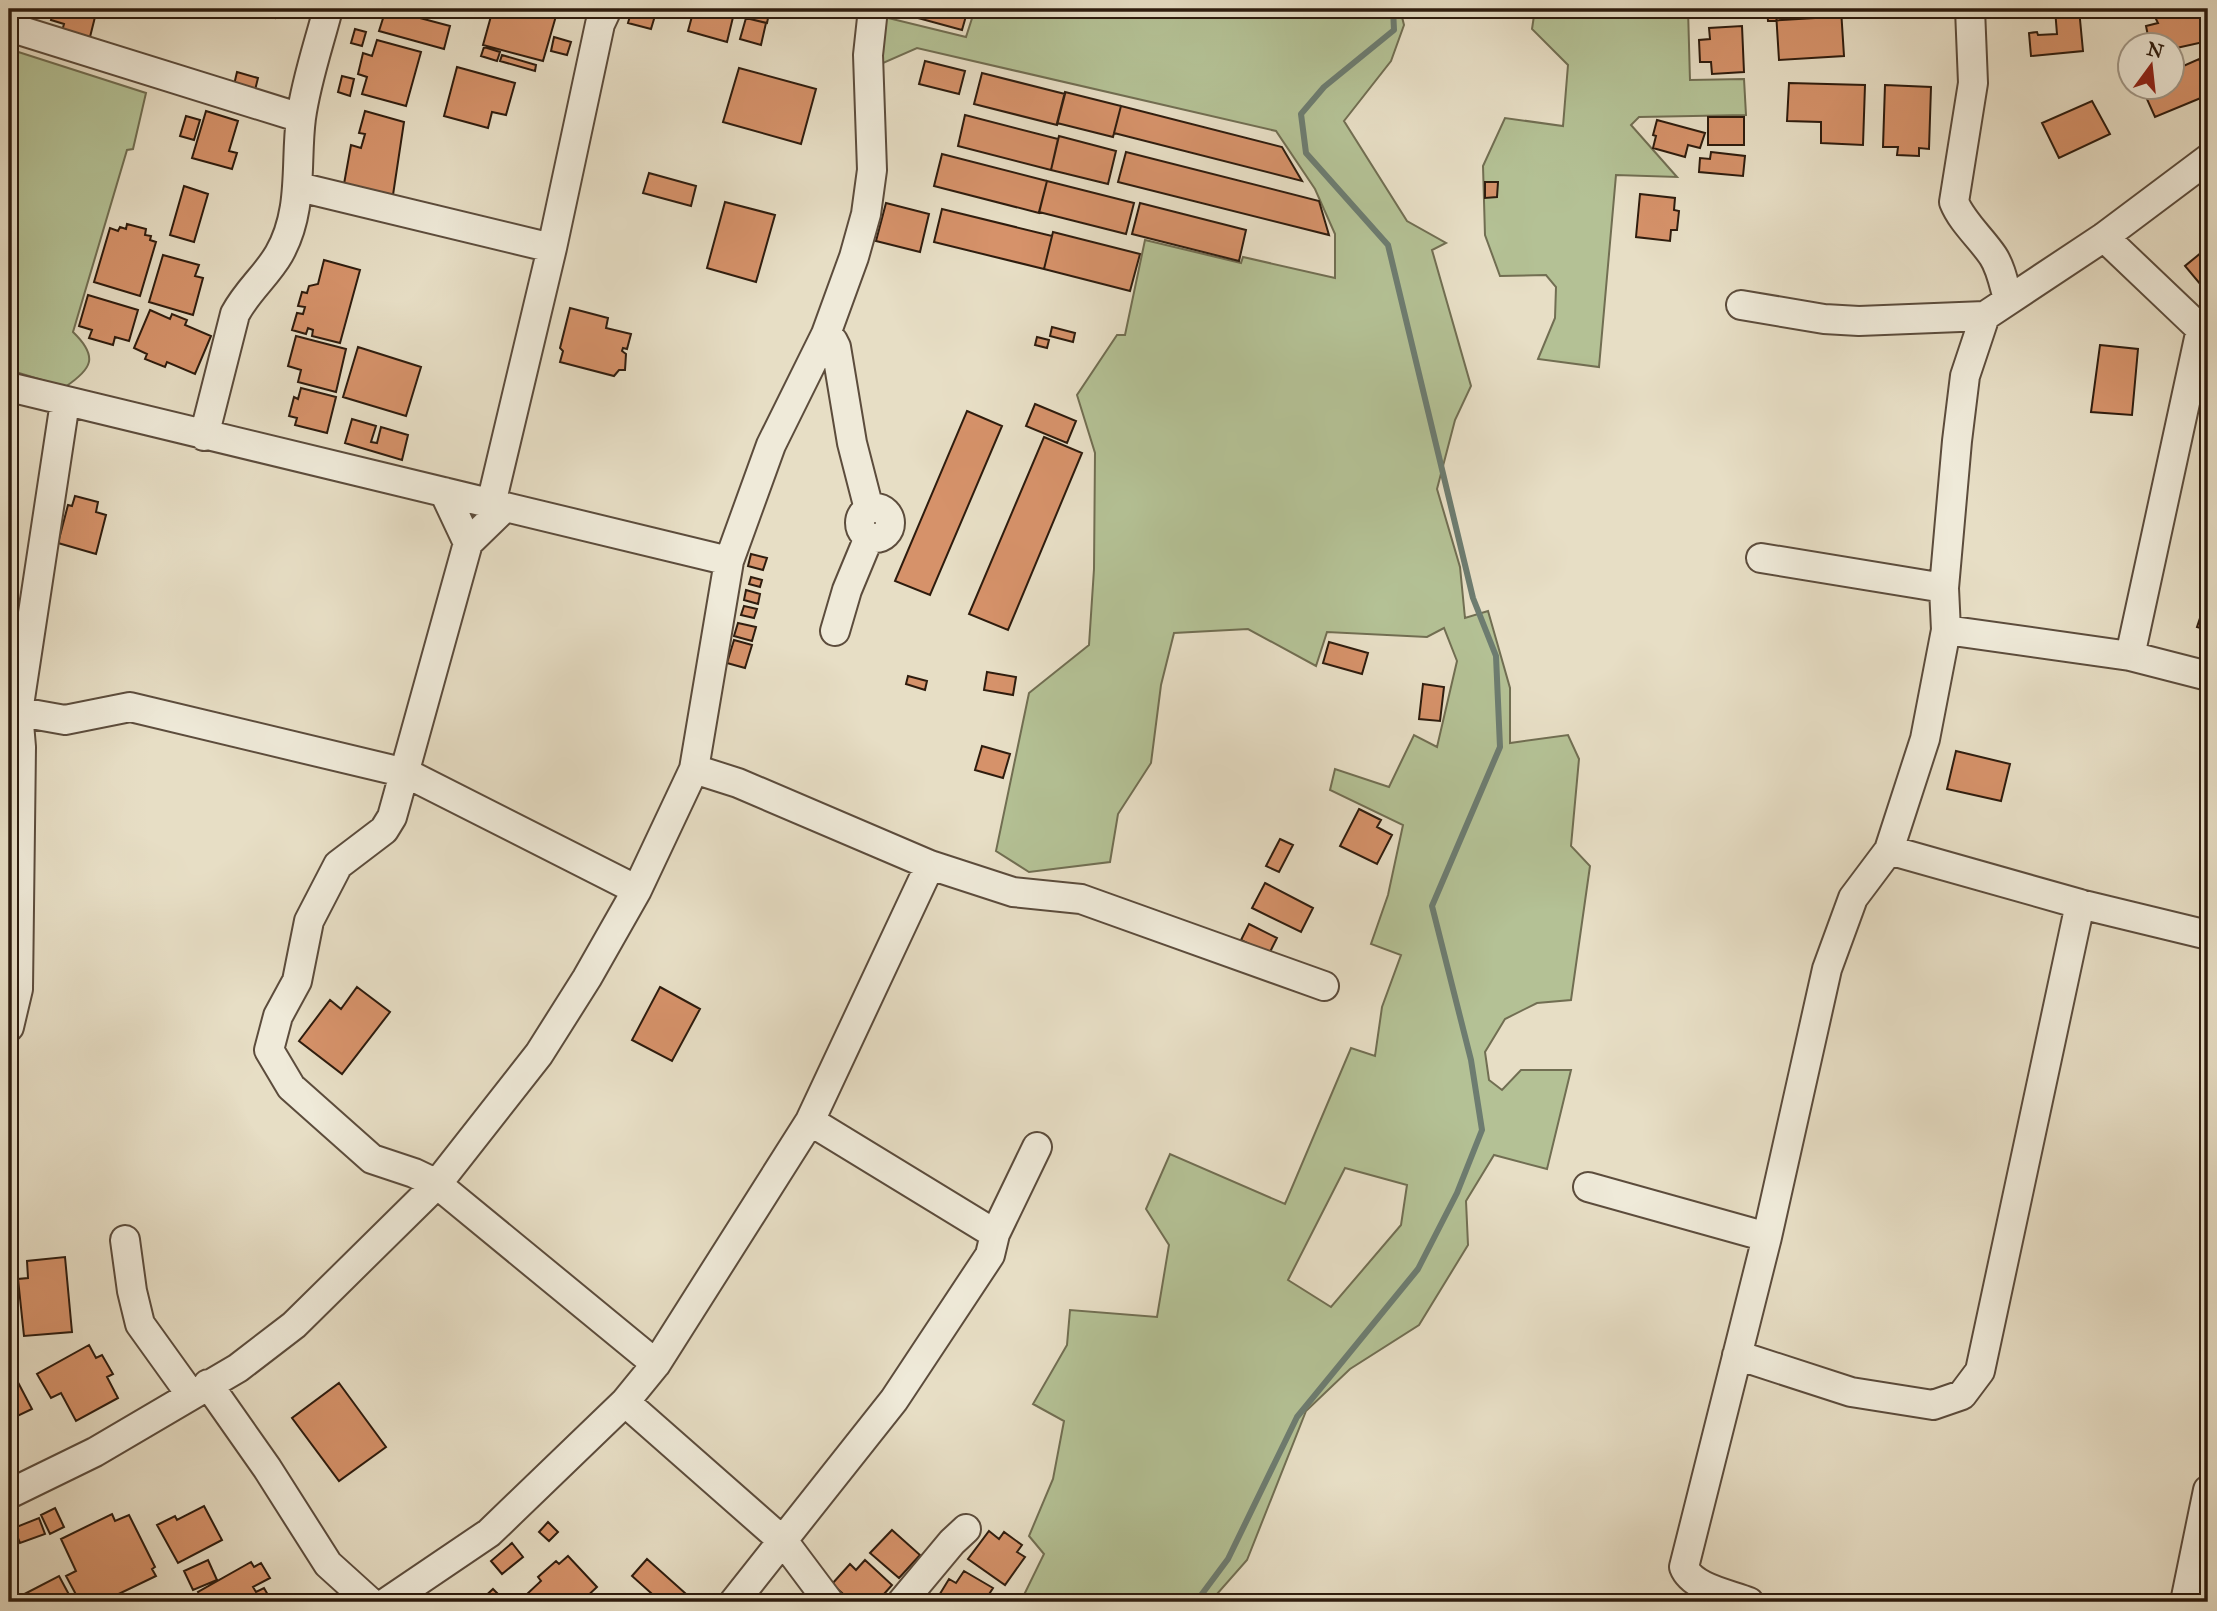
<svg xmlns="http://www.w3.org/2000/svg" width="2217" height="1611" viewBox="0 0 2217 1611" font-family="'IM FELL Great Primer',serif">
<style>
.green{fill:#b4c195;stroke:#716e52;stroke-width:2;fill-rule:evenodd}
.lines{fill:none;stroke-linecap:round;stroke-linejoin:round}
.stream{stroke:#6d7c70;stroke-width:6}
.building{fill:#d6926a;stroke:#2e1c0e;stroke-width:2}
.minor-casing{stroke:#5c4c3c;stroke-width:32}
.minor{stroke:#efead9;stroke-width:28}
</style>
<rect width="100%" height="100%" fill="#e7dec5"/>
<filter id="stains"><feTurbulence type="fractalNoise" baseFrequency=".00286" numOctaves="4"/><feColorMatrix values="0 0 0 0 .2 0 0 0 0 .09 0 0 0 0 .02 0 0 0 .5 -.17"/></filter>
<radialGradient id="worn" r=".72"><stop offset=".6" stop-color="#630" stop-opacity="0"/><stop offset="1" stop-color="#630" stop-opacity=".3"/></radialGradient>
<path class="green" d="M975,9h425l4,16 -13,36 -47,60 63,100 39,22 -14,7 39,136 -16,34 -18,69 23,78 5,51 23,-7 22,77v55l58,-8 11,24 -8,87 19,20 -19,134 -34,3 -32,16 -20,33 4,28 13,10 19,-20h50l-24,99 -53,-14 -28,46 2,44 -49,80 -69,44 -44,42 -59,149 -37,42h-184l-4,-3 22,-45 -15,-18 24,-57 11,-58 -31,-17 34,-59 3,-35 87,7 12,-72 -23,-36 24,-55 115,50 66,-156 24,8 7,-49 19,-52 -30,-11 17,-49 15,-70 -73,-35 5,-21 54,18 25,-52 23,12 20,-86 -13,-33 -17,9 -100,-5 -11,34 -68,-37 -74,4 -13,52 -10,78 -33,51 -8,48 -81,10 -33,-21 33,-158 60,-48 5,-76 1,-116 -18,-58 40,-60h8l20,-95 96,23 2,-6 92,21v-44l-20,-45 -39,-58 -359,-83 -43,19 2,-52 90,22zM1345,1168l62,17 -6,40 -70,82 -43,-27z
M1535,9h153l2,71 54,-1 2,36 -107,2 -8,8 46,52 -61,-2 -17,192 -61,-8 17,-41 1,-31 -10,-12 -46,1 -15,-41 -2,-69 22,-48 58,8 5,-61 -36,-36z
M9,49l137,44 -13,56 -6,1 -54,182c26,25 19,37 -8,55l-56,-17z"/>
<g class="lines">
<path class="stream" d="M1196,1602l32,-43 69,-142 121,-148 39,-76 25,-63 -11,-70 -39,-154 68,-159 -4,-91 -23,-58 -85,-353 -82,-92 -5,-39 23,-27 70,-57 -1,-21"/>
</g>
<path class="building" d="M54,9h43l-9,36 -28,-7 4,-14 -13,-4z
M240,9h37l-2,9z
M386,9l64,17 -6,23 -65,-18z
M493,9h65l-15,52 -60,-16z
M632,9h25l-6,20 -23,-6z
M694,9h41l-8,33 -39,-11z
M749,9h21l-3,14 -21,-5z
M908,9h60l-6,21 -55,-15z
M1713,9h37v9l-37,-2z
M1767,9h46l1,9 -46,3z
M1841,9l3,47 -65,4 -3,-48z
M2055,9h24l4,42 -52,5 -2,-23 8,-1 1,3 19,-1z
M2143,9h60l5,32 -36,8v-3h-22l-4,-20 12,-3 -3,-6h-5z
M746,18l20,5 -5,22 -21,-6z
M1742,26l2,46 -32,2 -1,-12h-11l-1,-22 11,-1 -1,-11z
M355,29l11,3 -4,14 -11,-3z
M554,37l17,5 -4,13 -16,-4z
M377,40l44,12 -15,54 -44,-12 5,-17 -9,-3 5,-21 9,3z
M484,47l16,5 -3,9 -16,-5z
M502,55l34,10 -1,6 -35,-10z
M2199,59l9,21v15l-53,22 -13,-29h30v-17z
M925,61l40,10 -6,23 -40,-10z
M457,67l58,16 -9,32 -14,-3 -4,16 -44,-12z
M739,68l77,21 -15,55 -78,-22z
M237,72l21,6 -4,16 -21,-5z
M982,73l83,21 -8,31 -83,-21z
M342,76l12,3 -4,17 -12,-4z
M1789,83l76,2 -2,60 -42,-2v-21l-34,-1z
M1885,85l46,2 -2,62 -10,-1v8l-22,-1 1,-8h-15z
M1065,92l56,14 -8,31 -56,-14z
M2092,101l18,33 -51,24 -17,-35z
M1121,106l161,41 20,34 -188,-48z
M206,111l32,10 -9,30 8,2 -5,16 -40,-11z
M365,111l39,11 -11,73 -49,-11 7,-39 10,3 4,-14 -6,-1z
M965,115l93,24 -7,31 -93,-24z
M186,116l14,4 -6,20 -14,-4z
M1708,117h36v28h-36z
M1657,120l48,13 -5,15 -12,-3 -3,12 -32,-9 3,-12 -3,-1z
M1059,136l57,15 -8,33 -57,-14z
M1126,152l193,49 10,34 -211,-53z
M1711,152l34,4 -2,20 -44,-4 1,-14 10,1z
M942,154l105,27 -8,32 -105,-27z
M649,173l47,13 -5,20 -48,-13z
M1047,181l87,22 -8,31 -87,-22z
M1485,182h13l-1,15 -12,1z
M184,186l24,8 -14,48 -24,-7z
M1640,194l35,4 -1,12 5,1 -2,19h-6l-1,11 -34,-4z
M725,202l50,13 -19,67 -49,-14z
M886,203l43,11 -9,38 -44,-11z
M1140,203l106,27 -7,31 -107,-27z
M942,209l110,27 -8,33 -110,-27z
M127,224l19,5 -1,6 6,1 -1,4 6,2 -16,54 -46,-14 16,-54 8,3 2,-4 6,2z
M1053,232l87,22 -10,37 -86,-22z
M2202,252l6,7v30l-2,2 -21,-25z
M163,255l36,10 -4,11 8,2 -10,37 -44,-13z
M324,260l36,10 -20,73 -28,-7 1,-6 -5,-2 -2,6 -14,-4 5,-17 6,1 2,-7 -7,-1 4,-14 5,1 2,-7 9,-2z
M88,295l50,15 -9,31 -14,-4 -2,8 -24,-7 3,-8 -13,-4z
M570,308l38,10 -2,10 25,6 -4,15 -4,-1 -1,3 4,3 -1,16h-6l-5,6 -54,-14 3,-11 -3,-3z
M150,310l20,9 2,-5 15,6 -2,5 26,11 -16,38 -28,-12 -2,5 -20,-8 2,-5 -13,-6z
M1052,327l23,6 -2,9 -23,-6z
M296,336l50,13 -10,43 -38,-10 3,-12 -13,-4z
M1037,337l12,3 -2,8 -12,-3z
M2100,345l38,4 -6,66 -41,-3z
M358,347l63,20 -15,49 -63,-19z
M301,388l35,9 -9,36 -32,-8 2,-7 -8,-2 5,-19 4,2z
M1035,404l41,17 -9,22 -41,-17z
M967,411l35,15 -72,169 -35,-14z
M352,419l24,7 -5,16 6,1 4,-16 27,8 -6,25 -57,-17z
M1044,437l38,16 -74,177 -39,-16z
M75,496l23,6 -2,10 10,3 -10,39 -38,-11 10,-38 4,1z
M751,554l16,4 -4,12 -15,-4z
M751,577l11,3 -2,7 -11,-3z
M746,590l14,4 -2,10 -14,-4z
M2208,594v36l-11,-3z
M744,606l13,3 -3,9 -13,-3z
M738,623l18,4 -4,14 -18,-5z
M734,640l18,5 -7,23 -18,-5z
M1329,642l39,11 -6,21 -39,-11z
M987,672l29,5 -3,18 -29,-5z
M908,676l19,5 -2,9 -19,-6z
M1423,684l21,3 -4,34 -21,-2z
M982,746l28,8 -7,24 -28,-8z
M1956,751l54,13 -9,37 -54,-12z
M1359,809l22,11 -4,7 15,8 -15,29 -37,-18z
M1280,839l13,6 -14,27 -13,-6z
M1265,883l48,25 -12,24 -49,-24z
M1249,924l28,14 -8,16 -28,-14z
M357,987l33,25 -48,62 -43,-33 31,-41 11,9z
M660,987l40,22 -28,52 -40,-21z
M65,1257l7,75 -48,4 -6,-57 10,-1 -1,-17z
M89,1345l7,13 6,-3 11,19 -6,3 11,21 -42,23 -15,-28 -10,5 -14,-24z
M11,1369l21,40 -23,11v-49z
M339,1383l47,64 -47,34 -47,-63z
M204,1506l18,34 -44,23 -21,-38 18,-9 2,4z
M55,1508l9,19 -14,7 -9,-19z
M112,1514l3,7 14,-6 26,52 -3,2 4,7 -54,26h-22l-14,-26 10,-5 -15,-32z
M39,1518l6,16 -25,9 -6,-15z
M548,1522l10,10 -9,9 -10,-9z
M892,1530l28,25 -21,23 -29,-25z
M989,1531l10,8 5,-7 18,13 -5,7 8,5 -20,28 -37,-26z
M512,1543l11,14 -21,17 -11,-13z
M568,1556l29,31 -16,15h-48l-7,-7 15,-14 -3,-4 18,-16 3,3z
M647,1559l48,43h-34l-29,-26z
M208,1560l9,20 -24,10 -9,-19z
M865,1560l27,25 -15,17h-25l-20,-18 18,-20 6,6z
M251,1562l3,5 7,-4 9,15 -17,9 3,5 8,-4 8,14h-69l-5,-10z
M964,1571l29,17 -9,14h-49l14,-23 7,4z
M59,1576l14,26h-64z
M493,1589l13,13h-27z"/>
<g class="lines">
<defs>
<path id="minor" d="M1970,9l3,74 -19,119c8,20 27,36 39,54 8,12 11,29 15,43
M9,27l292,91
M299,187l253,61
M2104,237l104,99
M1741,305l83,14 35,2 126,-5 119,-79 104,-78
M826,334l7,7 3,6 16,96 17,66
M9,387l720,174
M204,436l31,-122c12,-23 32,-39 44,-60 25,-44 16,-91 22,-136 5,-37 18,-74 27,-109
M444,492l24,51
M491,504l61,-256 48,-224 7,-15
M860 523a15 15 0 1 1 30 0a15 15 0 1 1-30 0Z
M503,509l-35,34 -76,274 -8,13 -46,35 -29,56 -12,60 -19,35 -9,34 22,37 81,72 42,14 23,11 219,180
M1761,558l183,30
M1946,630l184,26 78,20
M835,631l12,-41 22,-53
M2130,656l71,-327
M9,710l56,10 65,-13 276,66 231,117
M694,769l44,14 192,82 83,27 68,7 243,87
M1889,850l191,54 128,31
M9,1027l9,-38 3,-242 -3,-35 47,-310
M810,1121l185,113
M1588,1187l179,50
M125,1240l7,51 8,33 51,71
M1737,1355l114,37 82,13 29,-10 18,-24 100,-467
M208,1384l59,84 61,96 42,38
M625,1402l159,140 45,60
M9,1494l86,-42 143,-84 56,-43 143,-141 102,-130 48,-76 50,-88 57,-121 35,-208 42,-116 55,-111 28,-77 12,-43 6,-44 -4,-115 5,-46
M387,1602l102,-69 136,-131 31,-38 154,-243 120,-256
M734,1602l160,-202 96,-145 5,-21 42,-87
M902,1602l50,-60 14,-13
M1749,1602c-20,-8 -57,-14 -65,-35l83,-330 60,-268 26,-71 36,-48 36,-111 21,-109 -2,-42 13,-147 8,-65 20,-60
M2185,1602l23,-112"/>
</defs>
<use href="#minor" class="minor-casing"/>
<use href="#minor" class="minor"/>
</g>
<rect width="2217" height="1611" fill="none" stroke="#e7dec5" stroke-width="35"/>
<rect x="10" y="10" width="2196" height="1590" fill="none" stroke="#2e1c0e" stroke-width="3.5"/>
<rect x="18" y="18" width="2182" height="1576" fill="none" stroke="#2e1c0e" stroke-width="2"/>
<g transform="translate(2151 66) rotate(15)"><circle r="33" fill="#efead9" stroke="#a29888" stroke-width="2"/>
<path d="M0-5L12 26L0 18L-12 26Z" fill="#8f2418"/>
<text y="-10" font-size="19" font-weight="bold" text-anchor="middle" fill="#2e1c0e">N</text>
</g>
<rect width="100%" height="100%" filter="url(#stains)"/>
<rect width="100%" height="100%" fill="url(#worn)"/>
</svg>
